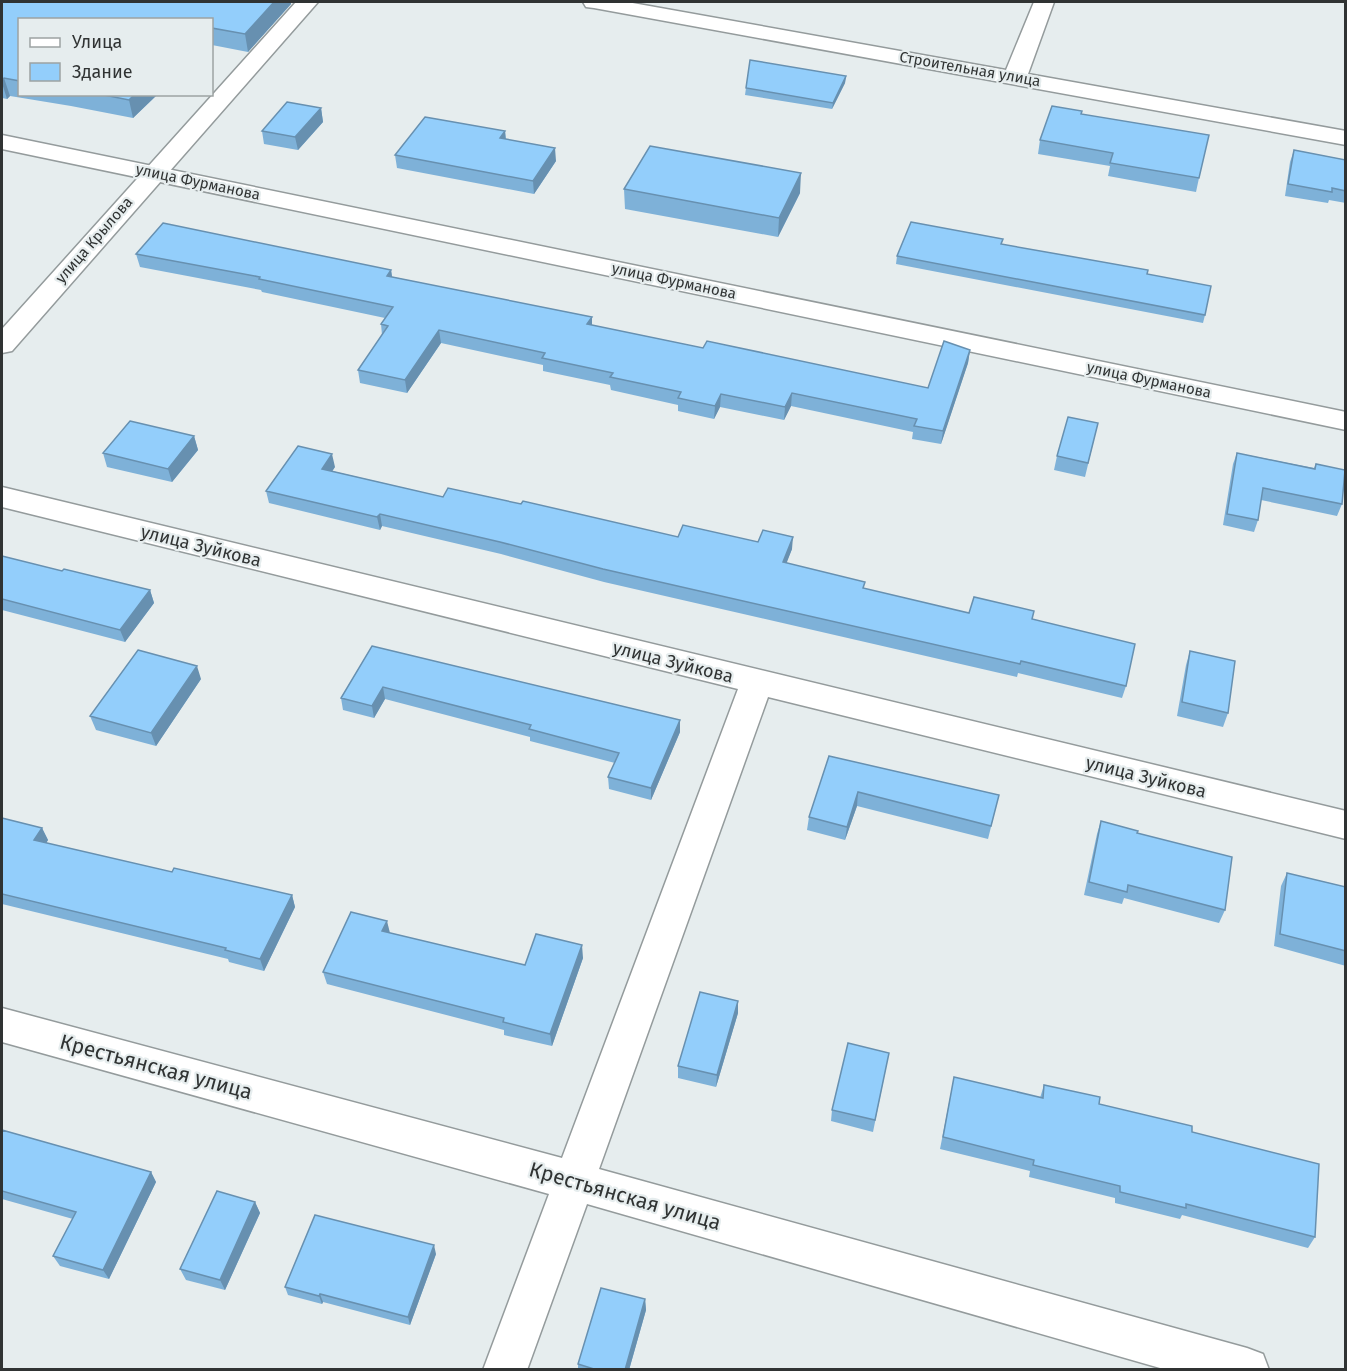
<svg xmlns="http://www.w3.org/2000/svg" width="1347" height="1371" viewBox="0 0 1347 1371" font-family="'Fira Sans',sans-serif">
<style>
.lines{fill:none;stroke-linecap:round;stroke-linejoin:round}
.minor-casing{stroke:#949b9c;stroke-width:3}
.secondary-casing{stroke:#949b9c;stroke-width:3}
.minor{fill:#fff;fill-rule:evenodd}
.secondary{fill:#fff;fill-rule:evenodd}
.wall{fill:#7eb1d8}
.shaded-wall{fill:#6790b0}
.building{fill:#93cefb;stroke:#6790b0;stroke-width:1.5}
.labels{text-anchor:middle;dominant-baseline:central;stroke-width:4.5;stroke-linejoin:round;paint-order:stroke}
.far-street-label{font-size:15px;fill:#303333;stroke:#e6edee}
.street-label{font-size:18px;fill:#303333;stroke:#e6edee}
.near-street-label{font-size:21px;fill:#303333;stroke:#e6edee}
</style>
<rect width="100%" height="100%" fill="#e6edee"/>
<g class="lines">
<defs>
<path id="minor" d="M296,2h22l-306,349 -10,2v-24z
M583,2h44l379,68 28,-68h20l-26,72 318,57v14l-752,-137 -8,-1z
M2,487l1344,324v28l-578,-142 -169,472 648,179 16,6 6,16h-102l-580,-166 -60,166h-44l66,-176 -547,-152v-34l560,150 176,-469 -736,-182z"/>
<path id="secondary" d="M2,135l1344,277v18l-1344,-281z"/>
</defs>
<use href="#minor" class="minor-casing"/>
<use href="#secondary" class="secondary-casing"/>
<use href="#minor" class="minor"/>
<use href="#secondary" class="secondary"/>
</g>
<path class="wall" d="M2,2l289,2 -43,48 -36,-7v-25h-192v74h138l-25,24 -62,-12 -61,-10 -3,3 -5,-1z
M846,76l-1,7 -13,26 -87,-14 1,-7z
M321,108l2,14 -25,28 -34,-6 -2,-13z
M1082,114l117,64 -3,14 -88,-16 2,-10 -72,-12 2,-14z
M505,131l1,8 50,22 -22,33 -137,-26 -2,-13z
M1294,150l52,10v43l-17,-3 -1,3 -43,-7 5,-34z
M624,189l176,4 -22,44 -153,-28z
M1002,244l145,30 58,41 -2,8 -307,-59 1,-8z
M136,254l255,16 1,7 200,40v8l111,23 225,40 42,-38 -2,13 -27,81 -29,-5 1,-7 -122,-26 -7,14 -64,-13 -6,12 -36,-8v-6l-67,-15 -1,-5 -67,-14v-6l-102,-22 -34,50 -47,-10 -2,-13 24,-35 -1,-11 4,-6 -123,-26 -1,-2 -121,-23z
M1098,423l-13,54 -31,-7 3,-14z
M194,436l4,14 -26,32 -65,-15 -4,-14z
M1237,453l77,15 2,-4 26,40 -5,12 -76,-16 -3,20 -4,12 -31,-7 10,-61z
M335,467l-3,4 111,26 78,7 157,33 114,12 -6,14 78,26 105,24 63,6 94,67 -4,12 -104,-25 -1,4 -413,-95 -103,-28 -119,-28 -2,4 -111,-27 -3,-12z
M2,556l60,15 88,19 4,13 -29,39 -123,-32z
M372,646l308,74v12l-29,68 -42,-11 -1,-12 7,-14 -85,-22v-4l-145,-38 -11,19 -31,-8 -2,-12z
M1190,651l38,62 -5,14 -46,-11 9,-51z
M201,679l-45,67 -60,-16 -6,-14z
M829,756l170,39 -11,44 -131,-33 -12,34 -38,-10 2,-13z
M2,818l40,10 6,12 -2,3 126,29 120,23 3,12 -31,64 -35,-9 -1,-3 -226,-55z
M1101,821l36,12 88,77 -6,13 -95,-25 -2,6 -38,-9 13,-61z
M1287,873l59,14v79l-72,-20 7,-60z
M390,933l135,32 58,-7 -31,88 -48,-11v-5l-177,-46 -4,-12z
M738,1001v12l-22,74 -38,-9v-12z
M889,1053l-16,79 -42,-11 1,-11z
M954,1077l86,21 4,-13 55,19 216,133 -7,11 -126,-33 -2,4 -65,-16v-5l-86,-21 1,-6 -90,-22z
M2,1130l149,42 5,10 -47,97 -49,-13 -7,-10 20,-37 -71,-20z
M255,1202l5,11 -35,77 -39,-10 -6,-11z
M436,1254l-26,71 -87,-23 -1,2 -34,-9 -3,-8z
M645,1299l1,11 -17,60h-51v-6z"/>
<path class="shaded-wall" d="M274,2h17v2l-43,48 -3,-18z
M846,76l-1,7 -13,26 1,-6z
M4,78l6,18 -3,3 -5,-16v-2z
M135,94h23l-25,24 -4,-18z
M321,108l2,14 -25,28 -3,-13z
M505,131l1,13 -6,-6z
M555,148l1,13 -22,33 -1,-13z
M801,173l-1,20 -22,44 1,-19z
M391,270l2,13 -6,-7z
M592,317v13l-5,-6z
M439,330l2,13 -34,50 -2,-13z
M970,350l-2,13 -27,81 2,-13z
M792,393l-1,13 -7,14 1,-13z
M721,394l-1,13 -6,12 1,-13z
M194,436l4,14 -26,32 -4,-13z
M332,454l3,13 -10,15 -3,-13z
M380,514l2,12 -2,4 -3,-13z
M793,537l-1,12 -10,26 1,-13z
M150,590l4,13 -29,39 -5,-12z
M197,666l4,13 -45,67 -5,-13z
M383,687l2,12 -11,19 -2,-12z
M680,720v12l-29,68v-12z
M858,792l-1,14 -12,34 2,-13z
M42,828l6,12 -8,13 -6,-13z
M292,895l3,12 -31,64 -4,-12z
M387,921l3,12 -8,-2z
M582,945l1,13 -31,88 -2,-12z
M738,1001v12l-22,74 1,-12z
M151,1172l5,10 -47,97 -6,-9z
M255,1202l5,11 -35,77 -5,-10z
M434,1245l2,9 -26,71 -2,-8z
M320,1294l3,8 -1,2 -3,-8z
M645,1299l1,11 -17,60h-4z"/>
<path class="building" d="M2,2h272l-29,32 -33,-6v-8h-192v61l-16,-3 -2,3z
M750,60l96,16 -13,27 -87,-15z
M99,94h36l-6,6z
M287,102l34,6 -26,29 -33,-6z
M1052,106l30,5 -1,3 128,21 -10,43 -89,-15 3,-10 -73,-13z
M425,117l80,14 -5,7 55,10 -22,33 -138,-26z
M650,146l151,27 -22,45 -155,-29z
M1294,150l52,10v31l-14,-3v4l-44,-8z
M911,222l92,17 -2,5 147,26 -1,4 64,12 -6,29 -308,-59z
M163,223l228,47 -4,6 205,41 -5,7 116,24 4,-7 221,47 16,-47 26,9 -27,81 -29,-5 3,-7 -125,-26 -7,14 -64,-13 -6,12 -37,-8 3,-6 -71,-15 3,-4 -71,-15 3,-5 -106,-23 -34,50 -47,-10 30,-44 -7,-2 12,-17 -134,-28 1,-2 -124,-23z
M1068,417l30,6 -10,40 -31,-7z
M130,421l64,15 -26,33 -65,-16z
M298,446l34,8 -10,15 121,28 5,-9 73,16 2,-3 155,36 5,-12 75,17 5,-12 30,7 -10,25 82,20 -2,6 106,25 5,-16 60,14 -2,8 103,25 -9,42 -105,-25 -1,3 -417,-95 -103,-27 -120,-28 -3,3 -111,-26z
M1237,453l78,16 1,-5 29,6 -3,34 -79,-16 -5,32 -31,-6z
M2,556l60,15 2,-2 86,21 -30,40 -118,-31z
M372,646l308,74 -29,68 -43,-11 11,-24 -90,-24 2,-4 -148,-38 -11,19 -31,-8z
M138,650l59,16 -46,67 -61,-17z
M1190,651l45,10 -7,52 -46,-11z
M829,756l170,39 -8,31 -133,-34 -11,35 -38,-10z
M2,818l40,10 -8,12 138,32 2,-4 118,27 -32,64 -35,-9 1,-2 -224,-54z
M1101,821l37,10 -1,2 95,24 -7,53 -97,-25 -1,7 -38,-10z
M1287,873l59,14v64l-66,-17z
M351,912l36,9 -5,10 143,34 11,-31 46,11 -32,89 -47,-12 1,-4 -181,-46z
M700,992l38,9 -21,74 -39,-9z
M848,1043l41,10 -14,67 -43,-10z
M954,1077l89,21 1,-13 56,12 -1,7 93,22v6l127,32 -4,73 -129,-33v4l-66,-16v-6l-87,-21 1,-5 -91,-23z
M2,1130l149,42 -48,98 -50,-14 23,-44 -74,-21z
M217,1191l38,11 -35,78 -40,-11z
M315,1215l119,30 -26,72 -88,-23 -1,2 -34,-9z
M601,1288l44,11 -20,71h-28l-19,-6z"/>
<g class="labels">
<g class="far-street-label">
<text transform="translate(970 69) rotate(10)">Строительная улица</text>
<text transform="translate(198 182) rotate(12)">улица Фурманова</text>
<text transform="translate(94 240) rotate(-49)">улица Крылова</text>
<text transform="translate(674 281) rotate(12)">улица Фурманова</text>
<text transform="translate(1149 380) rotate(12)">улица Фурманова</text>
</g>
<g class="street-label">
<text transform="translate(201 546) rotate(14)">улица Зуйкова</text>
<text transform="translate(673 662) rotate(14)">улица Зуйкова</text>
<text transform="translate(1146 777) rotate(14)">улица Зуйкова</text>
</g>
<g class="near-street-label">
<text transform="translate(156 1067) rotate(15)">Крестьянская улица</text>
<text transform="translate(625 1196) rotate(16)">Крестьянская улица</text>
</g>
</g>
<rect width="1347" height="1371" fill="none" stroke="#303333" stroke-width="6"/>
<rect x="18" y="18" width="195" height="78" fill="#e6edee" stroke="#9da3a3" stroke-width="1.5"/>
<rect x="30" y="38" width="30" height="9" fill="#ffffff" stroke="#9da3a3" stroke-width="1.5"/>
<text x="72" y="48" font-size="18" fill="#303333">Улица</text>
<rect x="30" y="63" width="30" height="18" fill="#93cefb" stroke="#9da3a3" stroke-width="1.5"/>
<text x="72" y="78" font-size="18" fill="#303333">Здание</text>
</svg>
